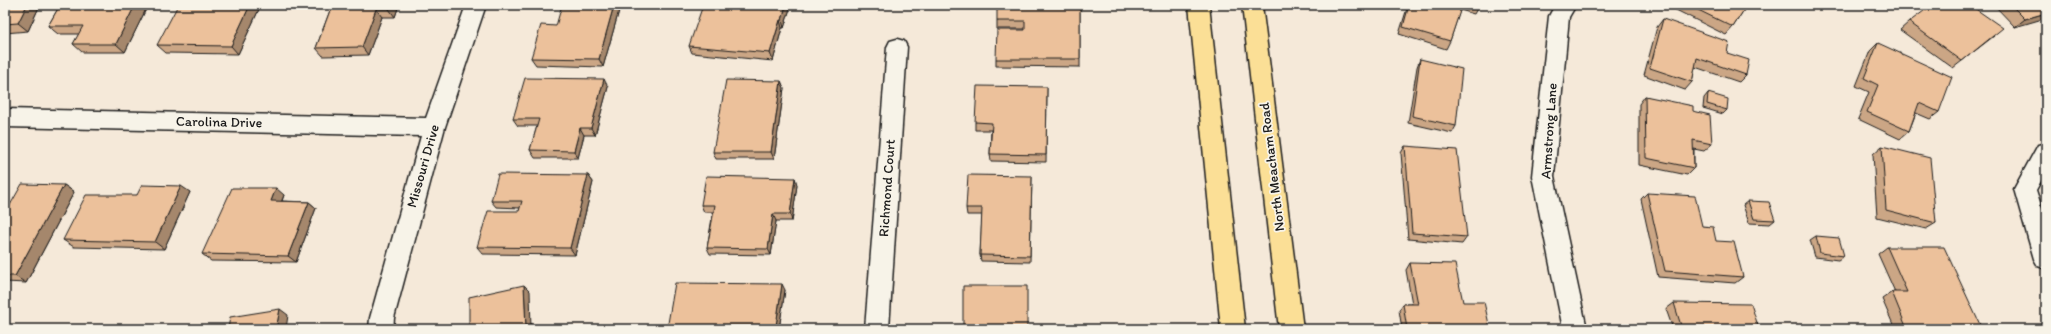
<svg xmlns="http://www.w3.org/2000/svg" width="2051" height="334" viewBox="0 0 2051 334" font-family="Itim,sans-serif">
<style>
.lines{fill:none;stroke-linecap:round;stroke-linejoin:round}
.minor-casing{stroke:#1c1c1c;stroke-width:3}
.major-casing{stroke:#1c1c1c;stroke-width:3}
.minor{fill:#f7f3e8;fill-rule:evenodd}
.major{fill:#fbdf96;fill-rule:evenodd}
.wall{fill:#cba685;stroke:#1c1c1c}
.shaded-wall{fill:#a5876c;stroke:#1c1c1c}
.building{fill:#ecc19b;stroke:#1c1c1c}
.labels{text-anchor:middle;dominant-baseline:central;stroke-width:3.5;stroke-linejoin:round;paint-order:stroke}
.street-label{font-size:14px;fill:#1c1c1c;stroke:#f7f3e8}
</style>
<rect width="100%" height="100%" fill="#f5e9d9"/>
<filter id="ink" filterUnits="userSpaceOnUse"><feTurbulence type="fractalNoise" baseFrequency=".025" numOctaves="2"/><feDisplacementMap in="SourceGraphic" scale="8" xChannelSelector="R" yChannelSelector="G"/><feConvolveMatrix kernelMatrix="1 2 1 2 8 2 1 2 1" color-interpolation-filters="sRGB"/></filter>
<g filter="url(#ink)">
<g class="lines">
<defs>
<path id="minor" d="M466,5h20l-41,122 -51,191 -1,11h-24l1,-11 51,-182 -416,-9v-18l421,9z
M1555,5h21l-7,12 -15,159 33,153h-24l-31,-153 17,-160z
M897,39l7,2 3,6 -18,282h-24l22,-282 3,-6z
M2046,143v29l-10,18 10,31v48l-8,-3 -4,-7 -20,-70 24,-44z"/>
<path id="major" d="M1189,5h20l36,324h-24z
M1242,5h20l41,324h-24z"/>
</defs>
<use href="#minor" class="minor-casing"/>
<use href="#major" class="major-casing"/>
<use href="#minor" class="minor"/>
<use href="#major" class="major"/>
</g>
<path class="wall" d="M5,5h35l-12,26 -23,2z
M60,5h88l-23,47h-43l-9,-8 6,-10h-21l-10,-8z
M213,5h48l-23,49 -72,-1 -9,-8z
M332,5h67l-4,12h-13l-14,38 -45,1 -7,-8z
M791,5l-7,23h-2l-9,33 -81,-8 -3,-7z
M1080,5v62l-84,-1v-7l29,-29v-1h-28v-8z
M1408,5h71l-5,9 -14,-4 -10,31 -4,8 -47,-15z
M1666,5h81l-14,22 -7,8z
M1994,5h52l-31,22z
M620,7l-17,60 -67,-2 -5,-7 25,-32z
M1663,19l64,34 19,22 -7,7 -44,-15 -3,15 -7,8 -41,-15 13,-48z
M1909,22l85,14 -41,32 -53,-38z
M1878,43l61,69 -9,7 -14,-6 -7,18 -9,8 -42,-20 11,-27 -13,-6 14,-35z
M1420,59l36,67 -4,7 -44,-10 9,-56z
M781,81l3,7 -10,71h-58l-3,-7z
M608,87l-13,48h-11l-6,23h-43l-5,-8 7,-24h-19l-5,-7z
M1047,87l-1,75 -55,-1 -1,-7 1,-24h-16v-8z
M1708,93l19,17 -4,4 -20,-6 1,-10z
M1645,96l48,15 19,33 -8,7 -10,-2v19l-7,7 -48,-10v-61z
M1405,146l62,91 -5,7 -54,-5 -7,-86z
M1882,146l54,77 -10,6 -49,-12 -4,-63z
M588,175l5,7 -18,73 -92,-1 -6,-7 42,-36 1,-3 -24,-1 -5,-6z
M1032,176l-2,86 -49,-1 -1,-6 2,-40h-15l-1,-7z
M795,178l2,7 -5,36h-16l-5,34 -61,-1 -3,-6 6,-36h-9l-3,-7z
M64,185l10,7 -48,91 -21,-1v-68z
M190,192l-26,57 -90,-2 -11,-7 74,-45z
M1647,193l55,33 41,51 -8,6 -77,-6 -17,-78z
M284,195l-2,6 27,1 7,6 -20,54 -85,-1 -9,-7z
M1748,201l27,19 -5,4 -21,-1 -6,-18z
M1816,236l28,20 -6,4 -23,-3 -5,-17z
M1887,247l95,82h-87l-13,-30 10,-7h3l-17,-38z
M1410,263l53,39 27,27h-88l-3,-19 4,-6h9l-6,-34z
M785,290l-6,39h-112z
M1674,303l85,26h-86l-7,-20z"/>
<path class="shaded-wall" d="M27,5h13l-12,26 -10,-8z
M135,5h13l-23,47 -9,-8z
M250,5h11l-23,49 -7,-8z
M391,5h8l-4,12 -6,-8z
M614,5h5l1,2 -17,60 -4,-8z
M786,5h5l-7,23 -2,-8z
M376,9l6,8 -14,38 -6,-8z
M2046,13v5l-31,9 10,-8z
M780,20l2,8 -9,33 -3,-8z
M604,79l4,8 -13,48 -4,-7z
M781,81l3,7 -10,71 -3,-7z
M580,128l4,7 -6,23 -4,-7z
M588,175l5,7 -18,73 -5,-7z
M795,178l2,7 -5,36 -2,-7z
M64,185l10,7 -48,91 -11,-7z
M181,186l9,6 -26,57 -9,-7z
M276,188l8,7 -5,13 -8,-7z
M309,202l7,6 -20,54 -8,-6z
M773,214l3,7 -5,34 -3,-6z
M782,284l3,6 -6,39h-2l-1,-3z
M524,285l6,6 1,38h-5z
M280,309l8,6 -2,14h-10z"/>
<path class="building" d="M5,5h22l-9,18 -13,1z
M60,5h75l-19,39h-43l10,-18h-35z
M178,5h72l-19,41 -74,-1z
M332,5h59l-2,4h-13l-14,38 -46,1z
M562,5h52l-15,54 -68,-1 10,-33 15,1z
M703,5h83l-4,15h-2l-10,33 -81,-7z
M997,5h83v54h-84l1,-29h28v-9h-28z
M1409,5h53l-12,36 -47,-14z
M1688,5h59l-14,22z
M1932,5h38l33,23 -41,33 -53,-39z
M2011,5h35v8l-21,6z
M1663,19l66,23 -2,11 22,7 -3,15 -49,-17 -5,24 -42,-14z
M1878,43l74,34 -13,35 -20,-9 -10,28 -42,-19 11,-27 -14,-7z
M1420,59l42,10 -6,57 -44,-10z
M525,78l79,1 -13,49h-11l-6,23 -44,-1 9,-31h-26z
M726,80l55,1 -10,71h-58z
M977,86l70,1 -1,68 -56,-1 2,-31 -17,-1z
M1708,93l20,6 -1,11 -20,-6z
M1645,96l48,10v5l17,4 2,29 -19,-4 1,28 -48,-10z
M1405,146l52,4 10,87 -55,-4z
M1882,146l48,12 6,65 -50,-13z
M498,174l90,1 -18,73 -93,-1 11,-36h31l3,-10h-31z
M968,175l64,1 -2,80 -50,-1 2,-47h-16z
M706,176l89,2 -5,36h-17l-5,35 -61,-1 8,-43h-14z
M22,184l42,1 -49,91h-10v-62z
M142,185l39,1 -26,56 -92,-2 23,-45h51z
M232,188h44l-5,13 38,1 -21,54 -86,-2z
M1647,193l48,3 7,30 11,1 3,14 18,1 9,35 -78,-6z
M1748,201l21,1 6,18 -21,-1z
M1816,236l23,2 5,18 -24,-3z
M1887,247h57l38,82h-75l-15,-37h15z
M1410,263l45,1 8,38h21l6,27h-83l-4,-25h15z
M675,283l107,1 -6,42h-55l-1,3h-53z
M524,285l2,44h-57v-32z
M963,286h64v43h-64z
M1674,303l77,1 8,25h-77z
M280,309l-4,20h-50h2l2,-12z"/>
</g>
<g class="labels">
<g class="street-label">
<text transform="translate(219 122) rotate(1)">Carolina Drive</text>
<text transform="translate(1549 131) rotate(-86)">Armstrong Lane</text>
<text transform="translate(423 166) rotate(-74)">Missouri Drive</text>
<text transform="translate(1272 167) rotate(-97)">North Meacham Road</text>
<text transform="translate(887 188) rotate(-86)">Richmond Court</text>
</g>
</g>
<rect width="2051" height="334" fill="none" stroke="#f7f3e8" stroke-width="20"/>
<rect x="10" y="10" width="2031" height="314" fill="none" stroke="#1c1c1c" stroke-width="1.5" filter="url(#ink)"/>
</svg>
